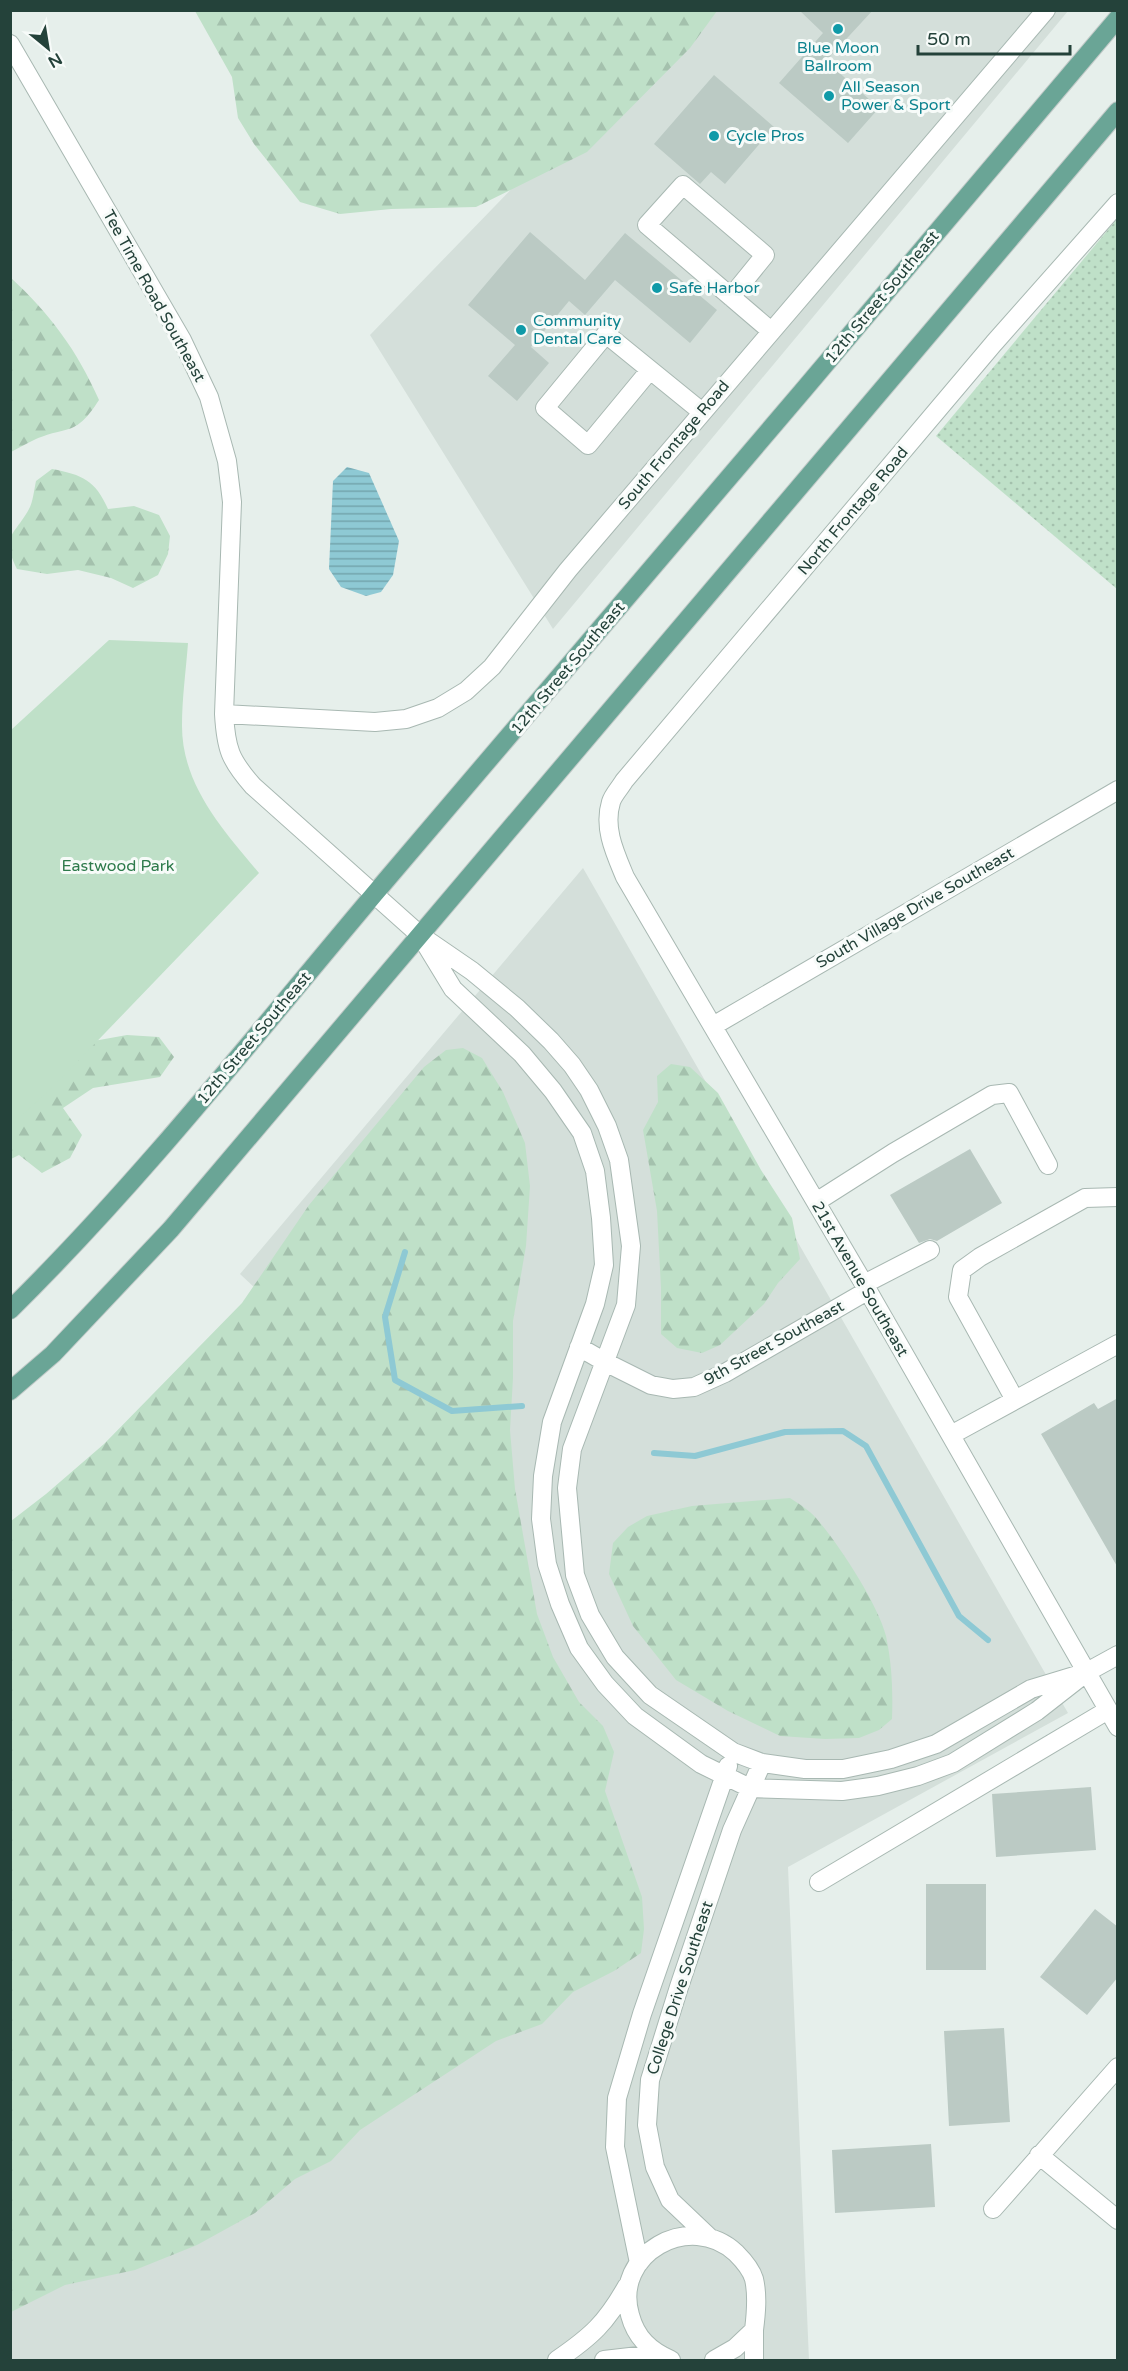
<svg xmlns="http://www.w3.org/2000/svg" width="1128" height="2371" viewBox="0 0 1128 2371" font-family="'Varela Round',sans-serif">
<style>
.built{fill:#d4dfda}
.grass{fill:url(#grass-dots)}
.forest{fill:url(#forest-firs)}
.park{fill:#bfe0c8}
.water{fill:url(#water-rules)}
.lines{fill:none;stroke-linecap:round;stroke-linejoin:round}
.stream{stroke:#8ec9d4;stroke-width:6}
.building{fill:#bbcac4}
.minor-casing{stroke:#a8b8b2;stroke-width:20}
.major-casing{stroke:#c2cac8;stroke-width:20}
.minor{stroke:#fff;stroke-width:18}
.major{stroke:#6aa596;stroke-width:18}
.culture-dot{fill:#0f9aa8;stroke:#f7fbf9;stroke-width:2}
.labels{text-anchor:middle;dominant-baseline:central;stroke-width:6;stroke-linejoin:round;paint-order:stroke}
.culture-label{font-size:16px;fill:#0d838f;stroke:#f7fbf9;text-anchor:start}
.street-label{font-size:16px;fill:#24423a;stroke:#f7fbf9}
.park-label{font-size:16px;fill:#2d7a4b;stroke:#f7fbf9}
</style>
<defs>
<pattern id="grass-dots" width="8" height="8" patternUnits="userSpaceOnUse" patternTransform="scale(1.5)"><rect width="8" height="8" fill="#bfe0c8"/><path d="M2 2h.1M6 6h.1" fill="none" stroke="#a4c1ad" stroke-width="1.8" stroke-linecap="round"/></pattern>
<pattern id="forest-firs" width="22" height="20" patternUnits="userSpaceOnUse" patternTransform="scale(1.5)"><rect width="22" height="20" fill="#bfe0c8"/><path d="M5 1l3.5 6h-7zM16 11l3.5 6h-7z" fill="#a4c1ad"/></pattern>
<pattern id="water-rules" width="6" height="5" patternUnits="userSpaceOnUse" patternTransform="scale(1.5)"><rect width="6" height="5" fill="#8ec9d4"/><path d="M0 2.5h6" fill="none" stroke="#74a5ad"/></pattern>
</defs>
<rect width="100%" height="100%" fill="#e6efeb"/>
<path class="built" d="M684,11h384l-515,618 -183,-294z
M583,868l485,845 -280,154 21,493h-798l-1,-97 365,-862 -135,-127z"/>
<path class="grass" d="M1117,219v370l-181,-153z"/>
<path class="forest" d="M195,11h522l-27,37 -103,104 -111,55 -85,2 -51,5 -40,-12 -46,-58 -16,-26 -6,-41z
M10,277c40,37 67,73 89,123 -24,37 -29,25 -63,39 -9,4 -17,9 -25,13z
M52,469c31,6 43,11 56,40l26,-3 25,9 11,21 -2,18 -10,21 -25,13 -22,-10 -33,-8 -31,4 -30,-5c-17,-34 -2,-34 12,-60 4,-7 5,-19 7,-28z
M127,1035l32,2 15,20 -14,20 -67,11 -30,20 19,27 -12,23 -28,15 -23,-18 -8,4v-60l77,-57z
M463,1048l19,10 21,34 22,51 5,43 -4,60 -13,75v57l-3,52 5,59 22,125 16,43 26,45 24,24 11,26 -9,39 37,106 2,32 -3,24 -27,18 -41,21 -31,32 -46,17 -136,89 -29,31 -36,18 -40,34 -58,32 -62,25 -70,15 -54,27v-791l35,-27 58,-50 138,-141 67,-98 115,-138 22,-17z
M671,1064l19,3 28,26 43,77 31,48 8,41 -22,24 -14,21 -44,41 -18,8 -25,-5 -16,-14v-46l-4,-77 -14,-81 15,-28 -1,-26z
M790,1498c9,6 19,12 26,20 22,25 62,86 70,118 6,28 7,55 6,83l-13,11 -20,8 -34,1 -45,-3 -52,-25 -52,-31 -43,-54 -24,-52 4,-31 15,-16 19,-11 45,-10z"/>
<path class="park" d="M109,640l79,3c-2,27 -6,55 -6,83 0,59 41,104 77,147l-205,213 -43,39v-395z"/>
<path class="water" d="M347,467l22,6 30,68 -6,34 -12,17 -15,4 -25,-9 -12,-18 4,-88z"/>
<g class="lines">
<path class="stream" d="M405,1252l-20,65 10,63 57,31 70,-5
M654,1453l41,3 90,-24 58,-1 23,15 93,170 29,24"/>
</g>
<path class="building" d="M799,10h74l-47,51 53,47 -31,35 -69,-60 44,-50z
M714,75l60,52 -49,57 -14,-12 -11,12 -46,-40z
M530,232l55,48 40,-47 92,77 -27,33 -75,-63 -30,35 -16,-14 -38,46 18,16 -32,38 -29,-25 27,-31 -47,-40z
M970,1149l32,54 -65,38 -7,-2 -11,4 -29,-48z
M1118,1398v170l-77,-134 53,-31 4,6z
M1091,1787l5,63 -100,7 -4,-63z
M926,1884h60v86h-60z
M1095,1909l23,18v50l-31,38 -47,-38z
M1004,2028l6,94 -61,4 -5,-95z
M931,2144l4,63 -100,6 -3,-63z"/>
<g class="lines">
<defs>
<path id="minor" d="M10,44l172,296 27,57 18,64 5,41 -8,212c2,35 6,46 29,72l168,150 51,35 45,37 34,33 21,24 17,25 18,36 12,34 12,86 -5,59 -54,144 -5,39 8,87 15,40 25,42 35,38 83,57 29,11 43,6h38l48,-10 45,-15 95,-55 56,-17
M1118,203l-124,140 -370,438c-4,7 -11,14 -13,21 -8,26 4,51 14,75l239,407 254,443
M731,297l34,-42 -82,-70 -36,40 124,106
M650,370l-62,75 -43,-37 61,-74 96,78
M224,714l151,8 31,-3 32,-11 28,-17 26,-24 76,-97 478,-560
M425,943l28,46 69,65 31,37 29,42 13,38 6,47 3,47 -9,39 -43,118 -9,54 -2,43 6,45 13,40 19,44 26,36 30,32 66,48 49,24 92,3 36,-5 40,-10 35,-13 84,-52 50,-39 31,-17
M713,1026l405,-236
M816,1202l77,-49 99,-58 17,-2 39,72
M864,1284l66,-34
M579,1347l26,15 46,23 22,4 21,-2 31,-14 142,-82
M1015,1400l-57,-103 4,-27 18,-13 105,-59 33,-1
M951,1435l167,-91
M819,1882l289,-172
M1039,2155l79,65
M993,2209l125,-142
M709,2237l-39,-37 -15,-33 -8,-42 3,-45 29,-93 53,-157 30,-67
M639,2263l-24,-116 2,-49 25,-84 86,-248
M557,2360c35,-24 49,-37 70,-74
M604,2360l52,-6
M671,2360c-21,-9 -35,-22 -41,-45 -18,-61 60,-105 106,-62 7,7 15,16 18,26 4,17 2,35 0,51l-19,18 -21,12
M754,2360v-30"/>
<path id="major" d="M10,1310c139,-137 257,-290 383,-438 243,-283 484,-569 725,-854
M10,1391l43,-37 118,-125 947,-1118"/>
</defs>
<use href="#minor" class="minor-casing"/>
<use href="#major" class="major-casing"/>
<use href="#minor" class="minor"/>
<use href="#major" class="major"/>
</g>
<g class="culture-dot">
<circle cx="838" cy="29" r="6"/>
<circle cx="829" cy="96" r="6"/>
<circle cx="714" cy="136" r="6"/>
<circle cx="657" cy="288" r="6"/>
<circle cx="521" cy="330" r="6"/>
</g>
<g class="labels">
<g class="culture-label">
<text x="838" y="48" text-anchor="middle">Blue Moon<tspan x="838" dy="18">Ballroom</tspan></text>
<text x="841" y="87">All Season<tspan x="841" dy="18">Power &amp; Sport</tspan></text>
<text x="726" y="136">Cycle Pros</text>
<text x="669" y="288">Safe Harbor</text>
<text x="533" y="321">Community<tspan x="533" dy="18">Dental Care</tspan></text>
</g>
<g class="street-label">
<text transform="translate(154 296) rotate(61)">Tee Time Road Southeast</text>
<text transform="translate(882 297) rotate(-50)">12th Street Southeast</text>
<text transform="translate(674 445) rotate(-50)">South Frontage Road</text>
<text transform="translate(853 511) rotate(-50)">North Frontage Road</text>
<text transform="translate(568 668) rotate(-50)">12th Street Southeast</text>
<text transform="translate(915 908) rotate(-30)">South Village Drive Southeast</text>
<text transform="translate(254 1038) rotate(-50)">12th Street Southeast</text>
<text transform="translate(860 1279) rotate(60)">21st Avenue Southeast</text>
<text transform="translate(774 1343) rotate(-29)">9th Street Southeast</text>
<text transform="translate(680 1988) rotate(-72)">College Drive Southeast</text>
</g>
<g class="park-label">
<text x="118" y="866">Eastwood Park</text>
</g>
</g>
<rect width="1128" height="2371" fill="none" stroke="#24423a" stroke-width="24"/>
<g transform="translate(48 48) rotate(150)" stroke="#f7fbf9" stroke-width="4.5" paint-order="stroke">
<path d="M0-4.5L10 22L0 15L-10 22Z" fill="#24423a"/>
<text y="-9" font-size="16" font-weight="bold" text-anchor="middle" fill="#24423a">N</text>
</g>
<path d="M918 45v9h152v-9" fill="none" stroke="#24423a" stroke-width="3"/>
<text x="927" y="45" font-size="18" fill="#24423a" stroke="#f7fbf9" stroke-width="4.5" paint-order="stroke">50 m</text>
</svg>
